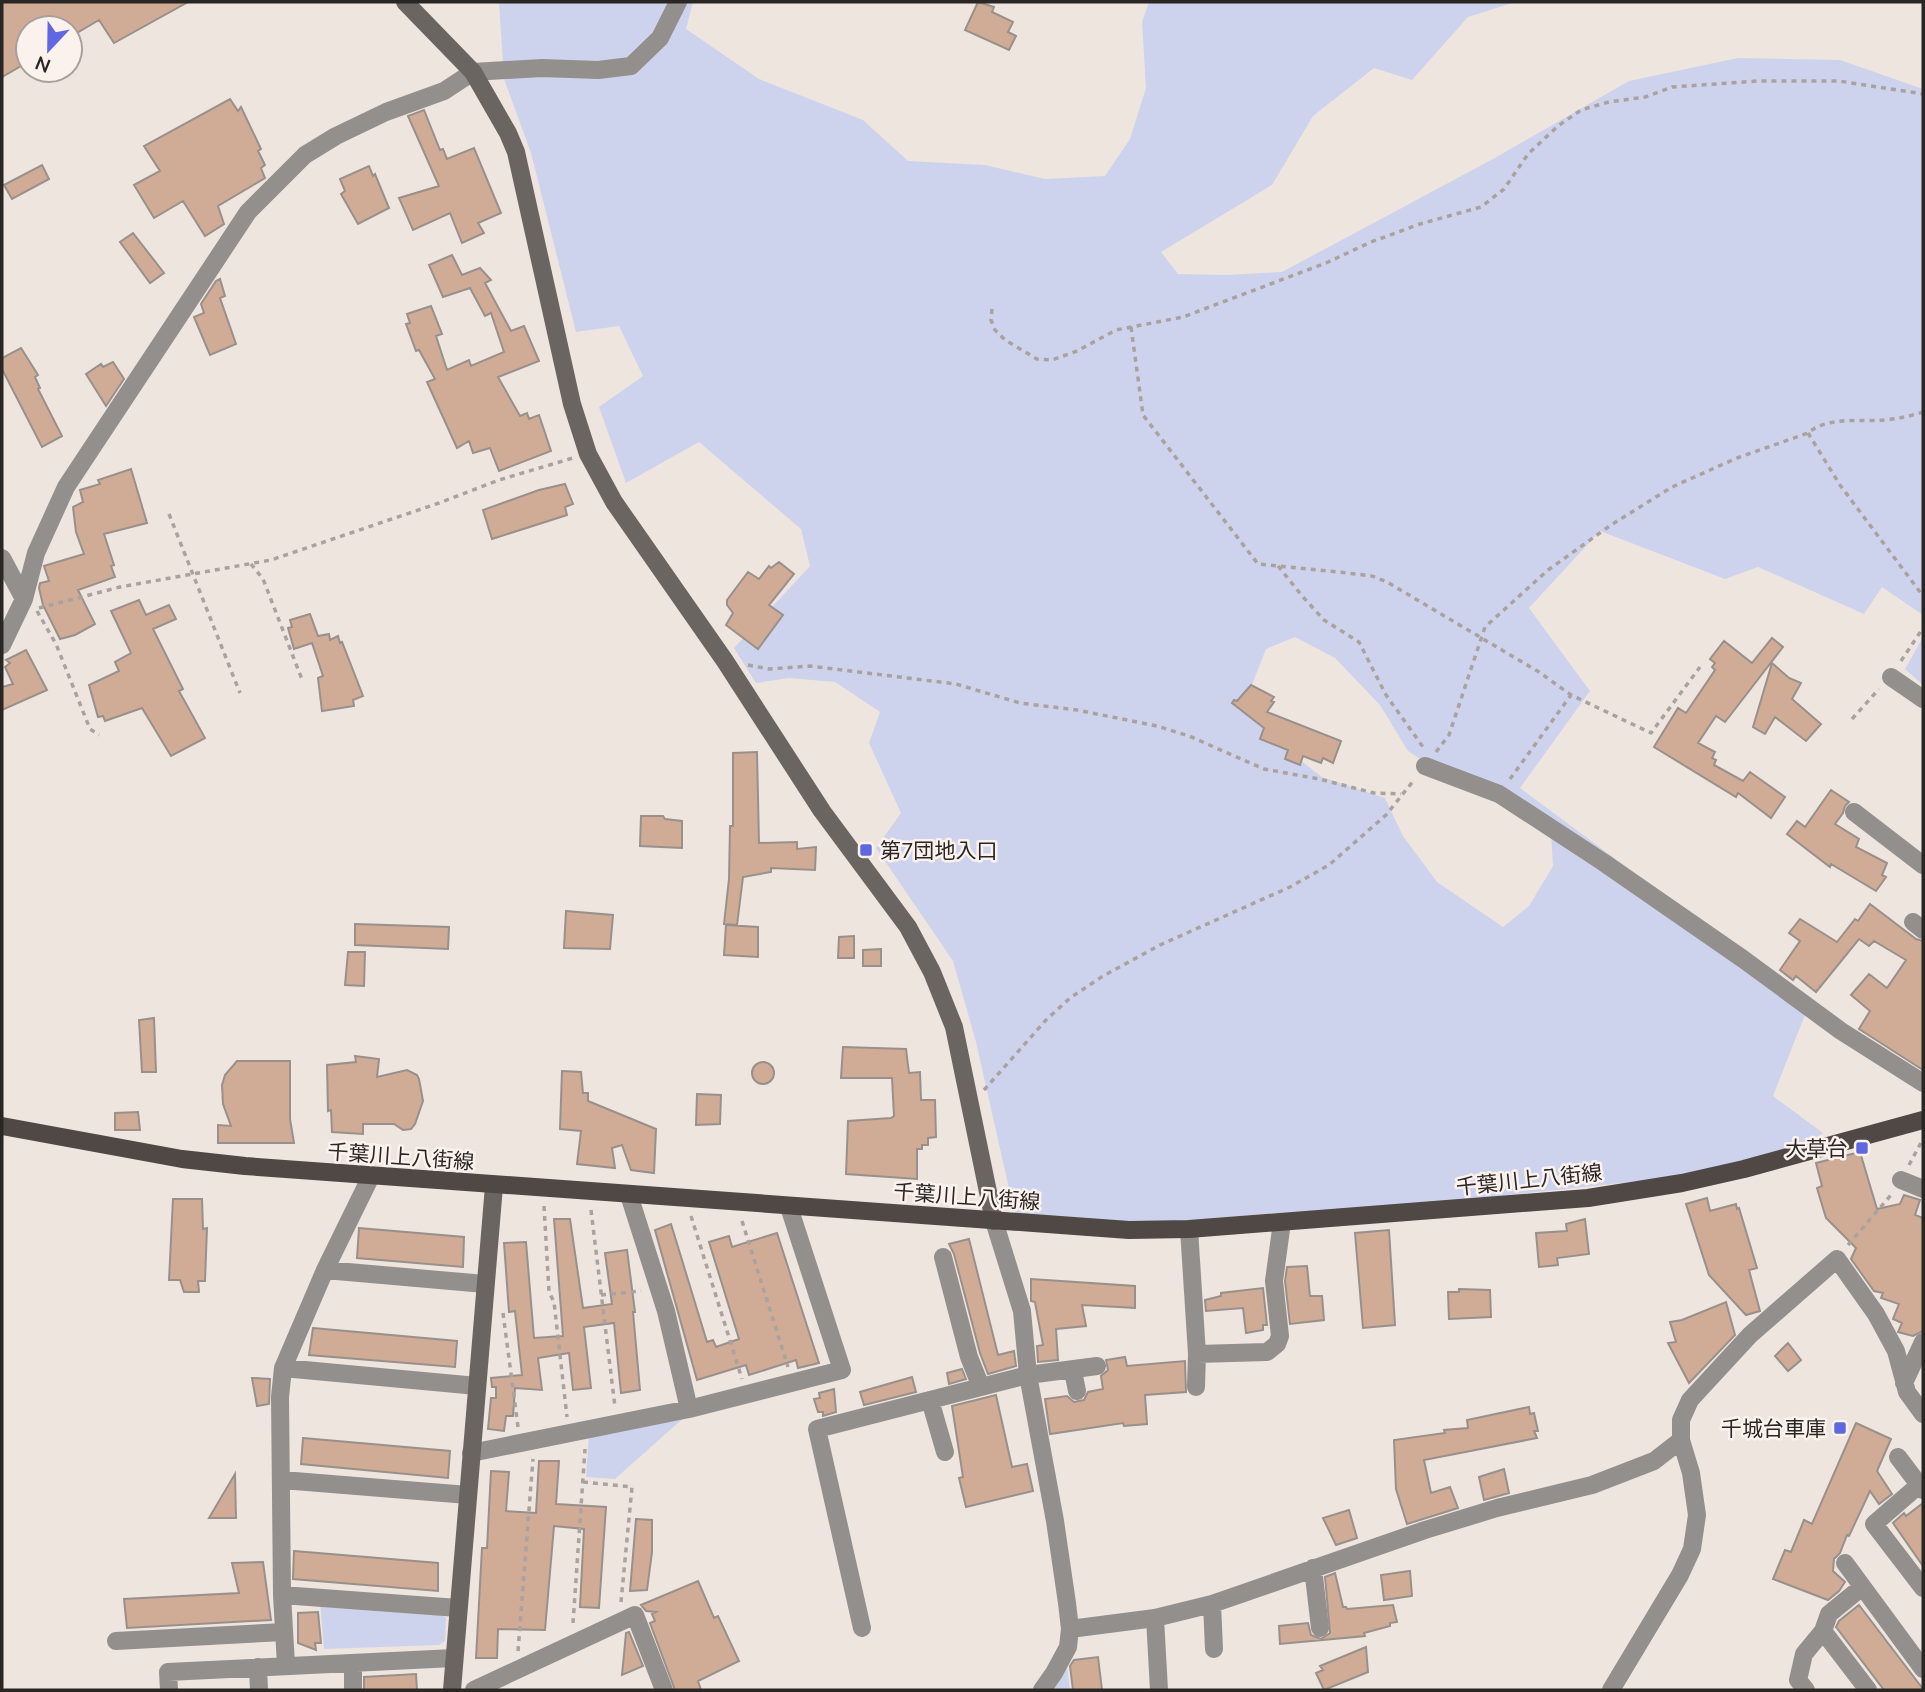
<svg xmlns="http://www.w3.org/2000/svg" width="1925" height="1692" viewBox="0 0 1925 1692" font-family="Mulish,'Noto Sans JP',sans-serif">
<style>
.green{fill:#cdd3ed;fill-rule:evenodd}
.building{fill:#d0ac97;stroke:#99908b;stroke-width:2}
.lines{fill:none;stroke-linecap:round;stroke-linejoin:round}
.path{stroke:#a9a29e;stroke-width:3.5;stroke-dasharray:5 5;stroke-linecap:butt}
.street{stroke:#938f8d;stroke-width:18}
.secondary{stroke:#6b6562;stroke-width:18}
.primary{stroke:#4f4844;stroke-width:18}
.poi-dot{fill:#5f68e0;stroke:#fbf2ed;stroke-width:2.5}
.labels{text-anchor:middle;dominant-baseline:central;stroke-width:5;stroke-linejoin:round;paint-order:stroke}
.poi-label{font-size:21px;fill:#292624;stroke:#fbf2ed;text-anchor:end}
.street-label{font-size:21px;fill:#292624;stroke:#fbf2ed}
</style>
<rect width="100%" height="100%" fill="#eee5df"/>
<path class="green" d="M499,2h194l-7,27 73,50 104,41 45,41 77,4 60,14 60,-3 25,-37 16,-51 -4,-66 7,-20h366l-47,15 -56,63 -38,-12 -61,48 -41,69 -111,67 17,22 48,1 56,-3 211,-113 136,-78 109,-23 102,2 83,29v526l-41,-28 -18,27 -106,-47 -33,12 -125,-48 -71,77 61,83 -70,97 203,151 85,68 -35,89 50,37 -21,16 -134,29 -273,29 -57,5 -76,2 -111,10 -136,-9 -39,-173 -23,-81 -77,-113 25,-35 -32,-70 11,-31 -45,-30 -46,-4 -33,5 -22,-35 76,-82 -9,-37 -102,-87 -73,41 -27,-76 44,-31 -24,-50 -43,6 -45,-179 -27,-74zM1295,637l40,21 45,47 28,46 38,25 105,55 2,35 -24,40 -26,21 -66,-45 -34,-46 -18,-38 -63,-21 -43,-33 -28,-57 15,-38z
M1923,637v48l-18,-16z
M688,1414l-73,65 -29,-2 3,-43z
M320,1601l118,11 8,6 -1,23 -6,4 -115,4z
M1067,1667l3,23h-20z"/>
<path class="building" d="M2,2h186l-74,41 -15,-23 -29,17v-9h-42v34l-26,15z
M978,2l16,5 -2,5 21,10 -5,10 8,4 -7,14 -44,-20z
M230,99l8,12 3,-4 20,42 -3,2 7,14 -4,3 4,10 -47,28 6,18 -19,12 -22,-35 -29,17 -20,-33 26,-14 -16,-25z
M424,110l16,40 3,-1 4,10 27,-11 27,65 -23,10 6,10 -22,10 -12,-30 -37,17 -14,-32 40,-12 -31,-70z
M42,165l7,14 -37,20 -8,-14z
M369,166l4,10 2,-2 14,34 -31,16 -17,-30 4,-3 -5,-12z
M133,233l31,40 -14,10 -30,-41z
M452,255l10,20 18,-7 11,12 -6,3 26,48 13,-5 15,35 -41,16 22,39 7,-3 2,6 10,-4 12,36 -52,20 -9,-23 -17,5 -4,-12 -12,7 -30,-66 8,-3 -16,-29 -3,1 -10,-27 4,-1 -3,-9 24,-8 11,28 -6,2 11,34 22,-10 2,6 33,-14 -13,-39 -6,3 -15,-28 -27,9 -14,-32z
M220,279l5,17 -5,2 16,46 -26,11 -16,-38 10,-4 -3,-9 15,-23z
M21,348l17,27 -3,2 5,11 -2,1 24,47 -20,11 -40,-78v-11z
M113,362l11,17 -18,27 -20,-32 15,-10 2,3z
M131,469l16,54 -43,11 10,31 -3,1 4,11 -37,13 17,34 -20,11 -15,4 -17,-34 -4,-17 1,-5 9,-2 -5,-15 40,-12 -8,-22 -3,-25 10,-5 -3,-12 20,-6 -2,-4z
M565,484l8,20 -8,3 2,8 -75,24 -9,-29 56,-20z
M779,562l15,12 -25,31 14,10 -25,34 -32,-24 7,-12 -6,-8v-5l21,-28 11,7 10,-13 2,2z
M139,600l7,15 23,-10 7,14 -23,10 30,60 -4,2 26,47 -34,18 -29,-48 -37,13 -2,-5 -5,1 -9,-32 30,-14 -4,-9 16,-9 -20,-42z
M310,614l8,22 11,-2 1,6 8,-4 2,7 2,-1 21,54 -10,4 1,6 -32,5 -4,-33 5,-2 -11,-33 -18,6 -6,-21 4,-1 -2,-7z
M1772,638l11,9 -58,75 -9,-6 -18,27 17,9 -3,6 4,2 -2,5 29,16 7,-9 35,25 -14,21 -33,-25 -2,4 -82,-50 24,-39 8,5 29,-43 -3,-3 3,-4 -5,-4 14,-18 28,22z
M26,650l21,40 -45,20v-23l11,-3 -8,-17 5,-4 -4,-3z
M1772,663l17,15 12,5 -9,16 29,25 -15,17 -31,-24 -10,17 -12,-7z
M1251,685l23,12 -3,4 3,1 -7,10 74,29 -8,22 -10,-5 -2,5 -18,-7 -3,9 -15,-6 3,-9 -28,-11 4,-11 -32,-25 2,-3 3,1z
M757,752l2,91 38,-1v7l19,-2 -1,23 -44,-2v4l-28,5 -6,48 -13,-1 5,-45 1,-53h3v-73z
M1831,790l18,12 -4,4 -2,7 -8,11 24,15 -3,8 31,16 -5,12 4,2 -10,14 -45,-27 -1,3 -43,-33 10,-13 8,6z
M641,816h22l2,3 17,2v27l-42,-2z
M1870,904l46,35 7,2v129l-64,-41 11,-18 -19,-16 18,-21 18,14 19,-28 -32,-19 -5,5 -10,-7 -43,53 -20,-16 -3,4 -13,-10 20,-29 -11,-8 11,-14 37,23 18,-23 3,2z
M566,911l47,4 -3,34 -46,-1z
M355,924l94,3 -1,22 -93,-4z
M726,925l32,2v30l-34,-2z
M854,936v22h-16l1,-21z
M881,949v17h-18v-16z
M348,952h17l-1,34 -19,-1z
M154,1018l2,54h-14l-3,-52z
M843,1047l63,2 3,24 11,-1 1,28h14l1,37 -8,1v7h-6v4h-5v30l-71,-5 2,-53 43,-3 3,-2 -2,-38h-51z
M355,1056l24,3 -2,18 30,-7 10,5 2,4 4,22 -8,23 -4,5 -8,1 -9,-6h-31v10l-31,-2 -1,-22 -3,1 -1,-46 29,-3z
M237,1061h53v58l4,24h-76v-18l13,1 -8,-22 -1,-19 3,-10z
M752 1073a11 11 0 1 1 22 0a11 11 0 1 1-22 0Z
M562,1071l19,1 2,21h5v8l68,28 -2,44 -23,-3 -9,-25 -10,3 3,20 -38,-4 4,-33 -21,-2z
M697,1094l24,1 -1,29 -24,1z
M138,1112l2,18h-25v-17z
M1860,1152l17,57 23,-5 4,-9 16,5 -5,15 8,3v113l-10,5 -15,-4 4,-9 -9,-4 6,-15 -18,-6 2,-5 -9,-2 -23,-32 5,-11 -30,-30 -9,-30 5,-2 -6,-23z
M1707,1198l3,13 26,-7 1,5 2,-1 18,60 -8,2 11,41 -14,4 -37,-40 -23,-71z
M173,1199h29l1,30 4,-1 -2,53h-7l1,11h-15l-4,-12h-11z
M554,1219h16l13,89 29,-4 -7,-51 22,-3 8,62h-2l7,78 -19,3 -7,-70 -30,4 7,61 -18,2 -4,-37 -31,5 4,32 -27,-2 -2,28h-7l-2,15 -16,-2 3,-31h5v-11h-4l-1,-9 31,-3 -7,-64 -6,1 -5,-69 22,-1 8,96 29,-2z
M1585,1219l4,35 -32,4 1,7 -19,2 -3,-34 31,-2 -1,-7z
M671,1224l36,118 6,-2 3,7 23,-8 -30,-97 20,-6 3,11 45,-14 42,130 -21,5 -2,-8 -47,15 -3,-10 -49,15 -42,-150z
M359,1228l105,9 -1,30 -106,-9z
M1389,1230l6,95 -32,3 -8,-95z
M969,1239l29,116 16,-4 2,15 -28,8 -8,-21 -26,-99 -5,-10z
M1307,1266l3,30h12l2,24 -34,4 -5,-43 2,-14z
M1031,1279l104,7v22l-53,-3 4,21 -30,3 2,31 -20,2 -1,-16 6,-1 -8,-43 -4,-1z
M1263,1288l4,37h-4v5l-17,3 -3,-25 -37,3 -1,-11 16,-4v-3z
M1459,1289l31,1 1,27 -42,2 -1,-27h11z
M1726,1302l9,33 -46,48 -21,-40 8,-1 -6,-20 12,-2z
M313,1328l144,13 -2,26 -146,-12z
M1788,1343l13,17 -13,11 -13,-15z
M1125,1357l2,9 58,-5 1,31 -41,3 2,29 -23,2 -1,-3 -73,11 -5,-35 22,-3 7,6 10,-2 4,-8 15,-3 -2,-13 7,-6 -2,-10z
M962,1369l4,10 -17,5 -2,-11z
M912,1377l4,15 -52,13 -4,-13z
M252,1378l18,1 -1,25 -12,2z
M834,1389l2,23 -13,4v-4h-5l-4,-13 6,-1 -1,-5z
M996,1395l16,72 15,-3 6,27 -67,16 -7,-29 4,-1 -11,-71z
M1529,1407l1,7 4,-1 4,18h-4l3,7 -113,22 7,33 19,-6 8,21 -51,16 -11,-35 -2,-49 51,-7 -1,-3 24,-2 -1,-8z
M1856,1423l35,16 -14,32 15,23 -13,10 -9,-13 -21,45 -2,-1 -7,18 -6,6 -1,12 12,11 -6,9 -11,9 -55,-21 12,-29 6,2 13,-32 8,4z
M303,1438l147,13 -2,27 -147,-14z
M539,1461h20l-3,43 50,3 -7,101 -19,-1 4,-78 -30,-3 -9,104 -47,-1 -1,29h-21l6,-110h5l4,-77 18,1 -3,39 30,2z
M1504,1469l5,24 -25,7 -5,-23z
M235,1474l1,44h-27z
M1923,1503v63l-30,-43 11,-10 2,3z
M1349,1510l8,28 -21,7 -13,-27z
M636,1519l16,1v32l-5,38 -17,1z
M294,1551l144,12v28l-145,-12z
M263,1562l8,58 -144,8 -3,-29 115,-6 -7,-30z
M1410,1571l2,25 -28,4 -3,-25z
M1335,1573l8,34h3l1,2 46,-4 4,17 -7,1v3l-26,7 1,3 -85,8 -1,-18 29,-3 3,12 10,4 9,-6 -5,-56z
M698,1581l16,37 4,-2 21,45 -41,20 3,9h-26l-25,-67 5,-2 -3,-7 4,-2 -10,-1 -5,-6z
M1859,1605l64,84v1h-39l-48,-63 3,-6z
M318,1612l3,31h-6l1,7 -18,-7v-30z
M629,1632l14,34 -21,9 4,-42z
M1366,1647l2,25 -44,18 -8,-17 7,-3 -3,-4z
M1098,1657l4,33h-29l-3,-24 4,-6z
M416,1674l1,16h-53v-13z"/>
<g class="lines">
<path class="path" d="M992,309l-1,11 4,10 10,10 32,19 15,1 25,-9 39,-21 67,-13 143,-54 45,-21 49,-18 61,-17 23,-18 24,-35 30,-28 23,-16 28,-8 36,-5 27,-10 86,-6h81l84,13
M1131,327l12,88 115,149 89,9 25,3 15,6 152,90 32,23 80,38 49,-66
M1808,433l32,52 83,111
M169,514l71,179
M251,564l12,15 40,103
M1278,566l25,31 21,23 35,22 27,53 37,52
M39,608l81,-21 151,-27 168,-57 60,-23 74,-22
M37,611l19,33 34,85 9,6
M1901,661l22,-33
M748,665l21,4 41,-3 146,18 64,19 57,7 80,16 32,10 75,33 55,10 55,14 27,1
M1852,719l27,-30
M1436,752l13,-17 36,-108 63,-57 63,-45 61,-38 65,-29 71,-25c20,-17 51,-11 76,-13 14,-1 26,-4 39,-8
M1510,779l61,-84
M984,1090l62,-70 24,-22 33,-22 57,-31 130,-58 39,-22 57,-50 28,-35
M1909,1165l14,-26
M544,1206l5,86 5,10 13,115
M591,1210l24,197
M691,1216l51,163
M742,1221l46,146
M1848,1245l43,-50
M601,1295l40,-4
M503,1313l15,114
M583,1482l49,5 -11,115
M573,1623l12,-174
M518,1651l15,-192"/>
<path class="street" d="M2,558l22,41
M2,645l22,-46 12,-46 30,-66 182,-275 57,-57 31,-19 50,-24 58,-21 29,-19 69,-4 56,2 33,-4 29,-28 18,-36
M1891,677l32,22
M1425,766l74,28 104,68 140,97 98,72 82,52
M1854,812l69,53
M1913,922l10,8
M1901,1180l22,9
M629,1195l37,116 23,98
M994,1221l28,90 6,64 27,146 12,82 3,26 -2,18 -14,26 -12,17
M1189,1229l8,125 -1,33
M943,1257l26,100 12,30
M325,1270l160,14
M1197,1354l70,-2 10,-8 3,-8 -6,-55 8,-59
M283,1368l194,18
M1073,1371l4,20
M1904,1383l19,-41
M930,1400l15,52
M471,1453l218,-44 153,-39 -53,-163
M1898,1457l25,33
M282,1480l186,15
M1919,1485l-45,39 49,64
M1845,1563l78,106
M1313,1568l7,60
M282,1595l176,13
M1212,1604l2,45
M1155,1618l4,72
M862,1628l-45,-199 211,-54 69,-9
M1070,1629l85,-11 57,-14 213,-74 72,-22 95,-23 62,-24 27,-21
M1823,1631l45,59
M116,1641l168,-9
M353,1663v27
M286,1665l-4,-70 -2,-198 3,-29 42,-98 46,-94
M258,1667l1,23
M169,1690l-1,-18 286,-14
M474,1690l161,-75 29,75
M1611,1690l69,-115 12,-26 5,-34 -6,-42 -10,-33v-20l9,-20 60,-65 87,-76 39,55 20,37 11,41 16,22
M1806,1690l-8,-10 6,-26 19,-23 6,-17 33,-27"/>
<path class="secondary" d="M405,2l68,70 35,61 8,19 56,252 16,50 26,48 111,159 97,150 86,116 24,45 22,55 40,194
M452,1690l42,-504"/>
<path class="primary" d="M2,1126l180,33 63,7 884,64 60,-1 399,-31 94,-15 62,-14 179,-49"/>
</g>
<g class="poi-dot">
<rect x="859" y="843" width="14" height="14" rx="3.5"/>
<rect x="1855" y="1141" width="14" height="14" rx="3.5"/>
<rect x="1833" y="1421" width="14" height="14" rx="3.5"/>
</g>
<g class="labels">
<g class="poi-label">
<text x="880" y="850" text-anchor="start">第7団地入口</text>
<text x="1848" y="1148">大草台</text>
<text x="1826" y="1428">千城台車庫</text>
</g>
<g class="street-label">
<text transform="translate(401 1156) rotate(4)">千葉川上八街線</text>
<text transform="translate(1529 1179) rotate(-6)">千葉川上八街線</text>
<text transform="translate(967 1196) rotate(4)">千葉川上八街線</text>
</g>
</g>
<rect width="1925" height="1692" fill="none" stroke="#292624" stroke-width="7"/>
<g transform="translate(49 49) rotate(202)"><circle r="33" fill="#fbf2ed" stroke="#a7a09d" stroke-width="2"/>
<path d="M0-5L12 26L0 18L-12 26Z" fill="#5f68e0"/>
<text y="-10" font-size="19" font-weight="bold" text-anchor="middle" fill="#292624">N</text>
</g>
</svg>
